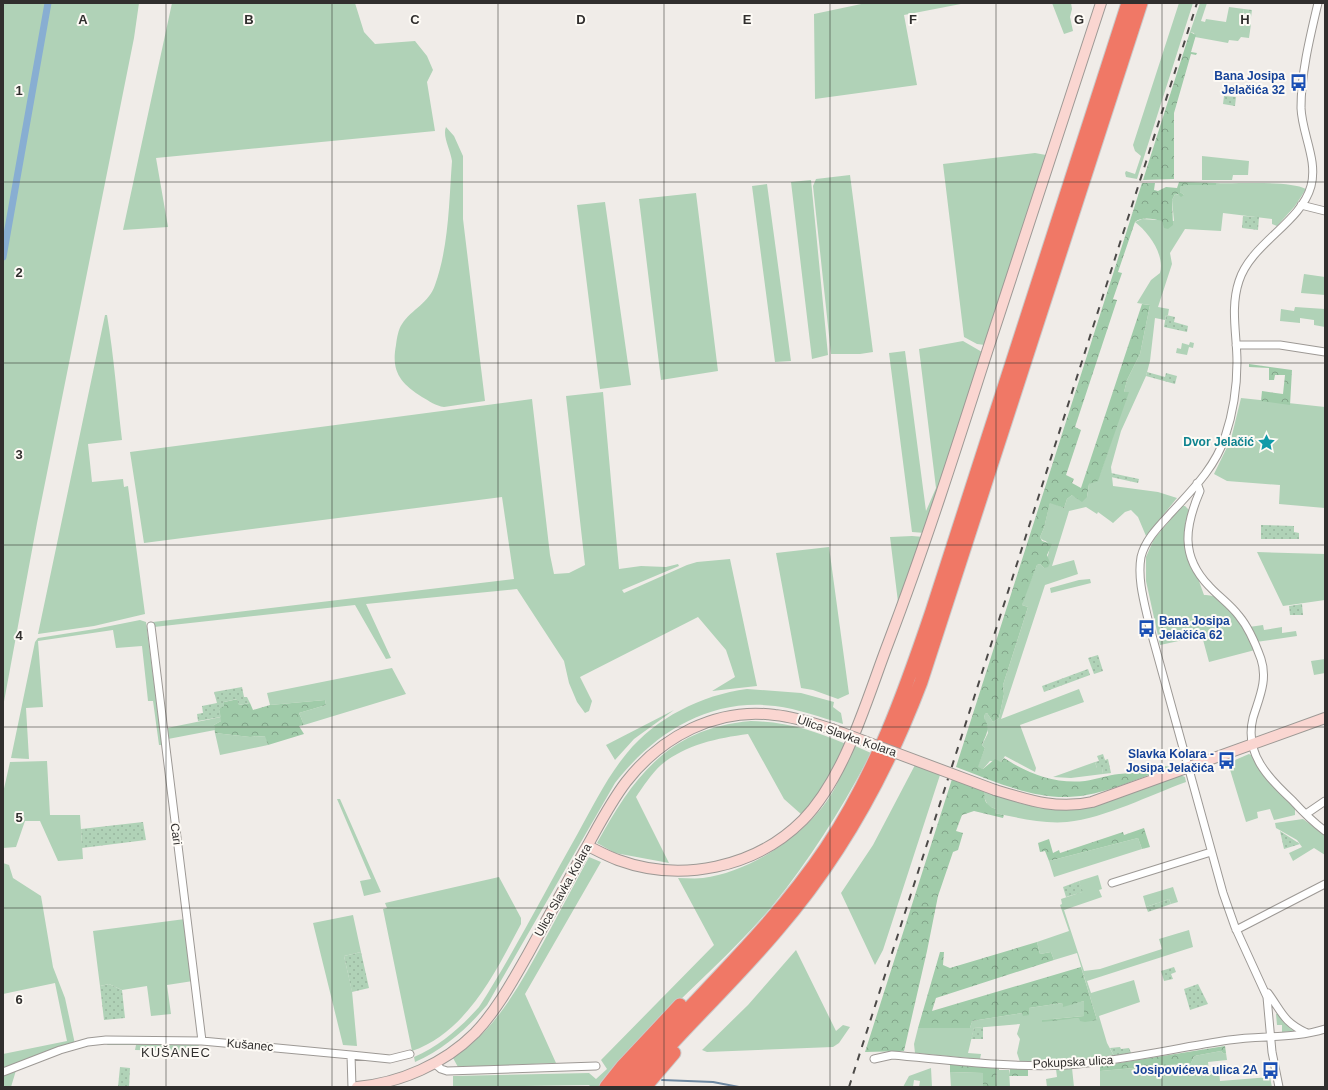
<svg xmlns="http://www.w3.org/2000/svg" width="1328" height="1090" viewBox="0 0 1328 1090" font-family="Arial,sans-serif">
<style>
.green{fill:#b0d2b7}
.forest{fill:url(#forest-crowns)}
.garden{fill:url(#garden-dots)}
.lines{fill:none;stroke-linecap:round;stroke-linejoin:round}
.stream{stroke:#6e88a1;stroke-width:2}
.canal{stroke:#88aed2;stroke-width:7}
.street-casing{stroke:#9d9995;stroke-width:9}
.secondary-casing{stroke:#9d9995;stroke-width:12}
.highway-casing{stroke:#c9c9c9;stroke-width:15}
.street{stroke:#fff;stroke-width:7}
.secondary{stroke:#fad6d1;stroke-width:10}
.highway{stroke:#f07866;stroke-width:13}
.rail{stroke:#4c4a48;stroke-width:2;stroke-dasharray:7 7;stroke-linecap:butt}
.secondary-bridge-casing{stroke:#9d9995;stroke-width:12;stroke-linecap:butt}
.secondary-bridge{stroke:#fad6d1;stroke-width:10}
.grid{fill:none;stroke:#312f2e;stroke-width:1;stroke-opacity:0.55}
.labels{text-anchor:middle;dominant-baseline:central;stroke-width:4;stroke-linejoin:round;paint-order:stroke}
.transit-label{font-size:12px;font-weight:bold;fill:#164399;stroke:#fdfaf5;text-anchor:end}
.culture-label{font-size:12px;font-weight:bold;fill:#0d838f;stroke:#fdfaf5;text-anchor:end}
.street-label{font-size:12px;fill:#312f2e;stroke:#fdfaf5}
.neighbourhood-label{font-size:13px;letter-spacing:1px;fill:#312f2e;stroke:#fdfaf5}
.grid-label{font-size:13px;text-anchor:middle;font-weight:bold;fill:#312f2e;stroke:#fdfaf5;stroke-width:4;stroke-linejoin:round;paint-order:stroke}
</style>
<defs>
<pattern id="forest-crowns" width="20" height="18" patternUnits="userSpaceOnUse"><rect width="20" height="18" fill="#a0cba9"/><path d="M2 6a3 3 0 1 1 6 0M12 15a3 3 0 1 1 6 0" fill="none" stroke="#83a58a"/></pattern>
<pattern id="garden-dots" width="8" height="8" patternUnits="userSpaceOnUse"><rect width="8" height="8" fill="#b0d2b7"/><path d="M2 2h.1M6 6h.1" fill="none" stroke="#98b59e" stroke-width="1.8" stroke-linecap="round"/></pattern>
</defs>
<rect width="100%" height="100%" fill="#f0ece8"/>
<path class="green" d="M3,3h136l-5,35 -97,485 -34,184z
M172,3h183l9,29 11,12 40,-3 12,15 6,14 -6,12 8,49 -279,27 12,69 -45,3z
M866,3h100l-62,12 13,70 -102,14 -1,-85z
M1052,3h19l1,6 -2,8 3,14 -9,3z
M1179,3h14l-56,176 -11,-2 -1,-4 1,-2 9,3 6,-18 -6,-5 -2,-6z
M1200,3h7l-6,18 4,1 1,-3 20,3 3,-15 15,2 -2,14 9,1 -2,14 -8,-1 -3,4 -9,-1 -1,3 -33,-6 -1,-4 -4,-1z
M446,127l8,9 9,20v63l22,182 -41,6c-8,-1 -15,-6 -22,-10 -22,-14 -31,-26 -26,-52 1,-7 2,-15 6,-21 10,-15 27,-21 33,-39 14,-39 14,-84 17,-124 -1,-10 -10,-25 -6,-34z
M1035,153l11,2 -61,190 -8,-1 -13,-7 -21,-173z
M1202,156l47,5 -1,14h-15l-1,5h-30z
M850,175l23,177 -13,2h-29l-18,-168 3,-7z
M811,180l17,175 -16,4 -21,-177z
M1216,183c21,1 73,-3 90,6l-11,17 -18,20 -5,-2v-5l-49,-6 -2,18 -36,-2 -15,24 2,11 -14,43 11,2 -1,6h-2l-1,5 -10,-2 -5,43 -4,15 -25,55 -10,36 2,19 45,6 19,6 -31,38 -8,-19 -7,-7 -6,2 -12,11 -15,-11 -1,2 -11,-7 -17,4 -17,55 22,-6 4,14 -33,11 -44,134 78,-30 5,13 -64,23 16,43 -1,4 -30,-16 -4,6 -11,-1 -7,8 -6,-1 8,-20 -3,-3 6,-12 -4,-15 1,-4 2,-1 6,9 6,-4 5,-24 -1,-9 25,-78 -6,-2 1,-5 14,-35 3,-1 4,4c2,-6 8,-22 4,-25 -3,-3 -6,-2 -8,-6l4,-9 6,-26 14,6 3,-9 5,-4 15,2 2,-13 11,-10 28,-82h-4l3,-12 13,-26 10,-49 -13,-2 14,-23 9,-7c5,-19 -12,-41 -25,-51l7,-3 32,2 -2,-21 3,-6 9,1 -4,-3v-5l5,-2h31z
M767,184l24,177 -16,1 -23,-176z
M696,193l22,178 -57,9 -22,-181z
M605,202l26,183 -31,4 -23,-184z
M1304,274l21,3v18l-24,-2z
M1295,307l30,2v18l-11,-2v-5l-14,-2v5l-20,-2 1,-12 13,2z
M105,315h2c7,42 10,83 15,125l-34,4 4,38 31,-3 1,8 4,-1 17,128 -51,12 -56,8z
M963,341l19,11 -57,181 -13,-1 -23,-179 16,-2 21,160 10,-23 -17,-139z
M1190,342l4,1 -1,5 -4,-1 -2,8 -11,-2 1,-5 4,1 1,-6 7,2z
M603,392l16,177 22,-3 25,1 12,-3 1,2 -57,24 2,3 63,-28 10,-3 33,-3 27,127 -45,5 23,-14 -9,-27 -28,-33 -118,60 12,24 -3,10 -4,2 -8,-11 -8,-19 -5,-22 -47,-72 -151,15 25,54 -5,1 -31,-54 -201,22 -1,-5 361,-43 -12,-82 -358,46 -14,-91 402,-53 18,156 4,19 15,-1 16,-8 -19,-169z
M1241,398l84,9v101l-46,-4 1,-19 -53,-4 -13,-7 17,-35z
M1182,506h3l4,4 -4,14 1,21 18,50c24,-2 42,36 51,55l-46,12 -7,-26 -42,9 -14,-64v-24l8,-18z
M912,536l12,1 -26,65 -8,-65z
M829,547l20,147 -11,5 -25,-9 -12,-2 -25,-135z
M1257,552l68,2v46l-42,6z
M1090,579l1,4 -40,10 -1,-5 29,-8z
M140,620l6,2 16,123h-3l-6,-44h-5l-6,-55 -26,2 -3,-18 -75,11 5,66 -17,1 3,51 -18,-1 24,-116 3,-4 57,-9z
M1263,625l1,5 18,-3v6l14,-2 1,5 -41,6 -7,-15z
M1325,659v14l-11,2 -3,-14z
M392,668l14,26 -102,31 -5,-12 27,-8 -1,-5 -55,5 -3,-12z
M747,689l54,4 33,9 -1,5 8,6 2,11c-23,-7 -45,-15 -68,-18 -66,-8 -121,27 -160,77l-128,222c-20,24 -43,44 -72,57l-1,-5c26,-11 47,-30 65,-50 36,-56 66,-116 99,-174 15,-27 29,-56 49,-80 29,-35 74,-58 120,-64z
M674,710l-40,29 -19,21 -9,-15z
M221,717v4l-7,4 1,5 -47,9 -1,-11z
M751,721c37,1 61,9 95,23l-23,45 -21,26 -18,-16 -36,-65c-31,4 -63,11 -87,31 -10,9 -18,22 -25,32l33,66 -54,-10 -18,-10c37,-67 72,-115 154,-122z
M215,733l35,4 16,-1 2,9 -48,10z
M853,745l18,8c-28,54 -60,105 -98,152 -37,44 -79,80 -119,121 -18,20 -36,41 -54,61h-12l2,-2 -137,2v-11l136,-3 7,6 11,-10 -6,-9 113,-115 -36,-67c8,0 17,1 25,0 47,-6 100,-41 126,-80 11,-17 17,-35 24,-53z
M1249,754l2,1 14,23 30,30v7l-21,5 -4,-11 -13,3 1,6 -12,4 -18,-59z
M47,761l3,54h30l3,44 -25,2 -18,-40h-15l-9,26 -13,1v-55l7,-31z
M1095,762l2,6 5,-1 1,7 -32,4 -18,-1z
M915,765l25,10 -57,175 -8,15 -34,-72 32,-48z
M1180,775l5,2 1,5c-36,13 -81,36 -119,40 -24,2 -48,-4 -72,-9l1,-4 -8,-3 -4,-9 1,-6c33,13 63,22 99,17z
M337,799h3l41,93 -17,4 -4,-15 11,-2z
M1303,819l22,16v20l-11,-7 -21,13 -4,-8 13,-6 -5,-7 -21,-12 -1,-5z
M1138,838l4,11 -88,28 -5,-16z
M589,857l12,5 -76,132 31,69 -98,4 -5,-9c43,-28 67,-73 91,-117 15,-28 30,-56 45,-84z
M3,863l6,2 4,13 28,18 12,71 12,31 10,46 -27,7 -45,18v-15l64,-13 -12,-58 -52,11z
M1098,875l4,14 -3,1 3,7 -38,13 20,61 16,-2 62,-20 -3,-10 30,-9 4,17 -106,34 4,12 43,-13 6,22 -41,14 8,27 8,15 -49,4h-46l-3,-9 3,-14 -3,-5 3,-10 -46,4 -6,25 13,1 -1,5 -65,-6 -1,-9 4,-16h52l2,-7 50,-8 7,2v-7l33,-5 1,3 21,-5v15l-42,4 37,-2 18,2 -20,-67 -23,7 -3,-8 -11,2 -3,-12 32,-11 -9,-26 2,-1 -1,-5 21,-7 -3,-11z
M499,877l22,41v6c-25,47 -54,108 -109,127l-29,-142 4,-1 -2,-5z
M1173,887l5,15 -7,2 -2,-5 -23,8 -3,-11z
M353,915l8,37 -17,4 8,35 5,55 -14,-1 -30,-122z
M185,919l8,62 -26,4 4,29 -20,2 -4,-30 -25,4 -13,-6 -9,2 -7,-55z
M796,950l40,81 7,-6 7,2 -11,16 -6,4 -126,5 -5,-2 46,-45z
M1279,1013l9,13 6,5 -12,1v-7h-5l-1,-11z
M108,1043l91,1 -2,10h-19v-3l-43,-1 1,-5h-29z
M1221,1051l3,3 2,-1 1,7 -19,2 1,9h10l1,10 50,-4 2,10h-172v-16l91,-8 3,-7z
M17,1067l-6,20h-8v-13z
M996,1067h3v3h10l1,17h-13z
M931,1068l1,19h-13l1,-6 -6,-1 -1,7h-10l6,-11z
M1072,1068l2,19h-27l-1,-8 11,-2 -1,-8z
M950,1072l33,1v14h-32z"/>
<path class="forest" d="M1190,32l6,3 -5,17 6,1 -1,2 -5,-1 -17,59v66l-31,1z
M1179,182l37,1v2h-30l-6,2v5l4,3 -3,2 -3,-3h-3l-3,6 1,25 -5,4 -4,-1 -2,-7c-8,-2 -20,-5 -27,1l-17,50 4,1 -9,26 4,1 -42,127 6,3 -15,45 8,4 -2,4 9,5 61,-184 8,1 -10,49 -13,26 -3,12h5l-31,89 -9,3 -2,13 -5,5 -10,-7 -5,4 -3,9 -14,-5 -6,25 -4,9 2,4 10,3 -5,11 3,8 -2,4 -4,1 -4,-4 -3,1 -15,40 6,2 -25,78 1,9 -5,24 -6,4 -6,-9 -2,1 -1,4c7,11 2,16 -2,27l3,3 -7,19 5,2 12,-10 6,3 3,-4c25,16 51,26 81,23 12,-2 23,-6 34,-7 8,-1 16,-1 24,-2 9,-2 19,-8 27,-5 -32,11 -67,29 -102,30 -39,1 -77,-17 -112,-30l186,-584h13l-1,7 4,1 8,-4 11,1z
M1249,364l43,6 -2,35 -29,-4 1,-10 21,3 2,-19h-10l-1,5h-5v-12l-20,-1z
M238,699l1,6 11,-2 3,7 17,-5 55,-5 1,5 -27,8 5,12 -5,1 5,8 -36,11 -3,-9 -15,1 -35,-4 -1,-8 7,-4 -2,-12 5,-7z
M952,779l33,12c-2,10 2,15 11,18l-1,4 9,2 -1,3 -29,-7 -12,4 -6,16 7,2 -5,17 -5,2 -15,44 -11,55 -23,100 -39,1z
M1144,828l6,19 -8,2 -4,-11 -89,23 -4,-10 -5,1 -2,-9 11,-4 4,14 6,-3 1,3 63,-21 1,3z
M1037,942l3,12 11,-2 3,8 -118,38 -4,13 149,-44 16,53 -12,2 -5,-1 -1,-3 -37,4v-2l42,-4v-15l-21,6 -1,-4 -33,5v7l-6,1 -1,-3 -50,8 -2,7h-52l22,-76h4l-1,13 7,3z
M1225,1046l1,7 -2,1 -3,-3 -27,5 -3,7 -91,8v-5z
M950,1063l46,4 1,20h-14v-14l-33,-1z
M1028,1068v8h-19l1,-7z"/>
<path class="garden" d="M1244,9l8,1 -2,14 -8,-1z
M1224,96l12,1 -1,9 -12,-2z
M1243,216l16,1 -1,13 -16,-2z
M1166,315l9,2 -1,5 14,4 -1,6 -23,-5z
M1147,372l18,5 1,-4 11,3 -2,8 -29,-8z
M1111,473l28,6 -1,4 -27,-6z
M1261,525l33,1v6l5,1v6h-38z
M1302,604l1,11h-13l-1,-9z
M1098,655l5,16 -9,3 -6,-16z
M1088,669l2,6 -46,17 -2,-6z
M242,687l2,10h3l3,6 -11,2 -2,-6 -13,3v4l-5,3 2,8 -23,4 -1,-7 6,-1 -1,-7 15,-3 -3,-11z
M1103,754l2,6 3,-1 3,14 -8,1 -1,-6h-5l-2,-6 4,-1 -2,-5z
M143,822l3,18 -64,8 -1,-19z
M1280,831l20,13 -16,5z
M1079,881l4,11 -17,5 -3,-10z
M1169,899l2,5 -23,8 -2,-5z
M361,952l8,36 -17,4 -8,-36z
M1174,967l2,5 -5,2 2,5 -9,2 -3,-10z
M109,984l13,6 3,28 -21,2 -4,-34z
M1198,984l10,20 -18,6 -6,-21z
M983,1027v12h-12l3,-11z
M1120,1047l1,2 8,-1 3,7 -17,3 -5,-10z
M120,1067l10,1 -1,19h-11z"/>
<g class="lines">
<path class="stream" d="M662,1080l51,2 26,5"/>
<path class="canal" d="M3,257l45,-254"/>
<defs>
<path id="street" d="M1301,205l24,6
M1236,345h44l45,7
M1197,483l3,8c-15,35 -20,65 9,95 10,11 21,18 30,30 10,12 17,29 22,43 7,21 -2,39 -8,59 -9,35 15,60 39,82 10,11 21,22 33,31
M151,626l51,415
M1306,814l19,-13
M1112,883l99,-31
M1236,930l89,-46
M1268,993c14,19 15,29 39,40
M351,1055l39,4 20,-5
M874,1059l18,-4c58,5 117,13 175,10 55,-4 108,-17 162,-25 32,-5 65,-1 96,-11
M434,1063l7,6 6,2 149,-5
M3,1072l57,-22 28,-8 18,-2 96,1 149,14 1,32
M1279,1087l-7,-35 -5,-55 -32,-70 -12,-34 -73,-265c-5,-23 -13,-48 -9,-71 4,-17 18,-31 29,-43 21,-23 45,-46 55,-77 8,-24 12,-50 12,-75 0,-27 -7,-54 2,-81 12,-38 62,-58 72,-95 7,-26 -9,-52 -10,-78 0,-35 9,-71 17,-105"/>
<path id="secondary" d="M995,790c33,10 62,20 97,12l233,-84
M588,846c10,5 19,10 30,14 63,23 137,8 185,-40 43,-44 64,-122 86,-179 36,-95 67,-192 98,-289 38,-117 76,-233 114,-349
M357,1087c43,-4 87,-23 118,-54 22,-23 37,-51 53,-79 19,-34 38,-69 57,-104 13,-23 25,-47 41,-68 35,-45 90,-75 149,-67 20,2 38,8 57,14"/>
<path id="highway" d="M606,1087l16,-20 58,-62
M618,1087c67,-81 149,-151 208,-239 49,-73 78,-154 106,-237l196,-608
M633,1087c46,-55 99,-103 145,-158 63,-73 109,-157 143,-247l220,-679
M645,1087l29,-34"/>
</defs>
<use href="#street" class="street-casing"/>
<use href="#secondary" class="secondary-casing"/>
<use href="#highway" class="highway-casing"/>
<use href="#street" class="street"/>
<use href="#secondary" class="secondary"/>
<use href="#highway" class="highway"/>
<path class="rail" d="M849,1087l348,-1084"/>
<defs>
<path id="secondary-bridge" d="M832,729l163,61"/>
</defs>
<use href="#secondary-bridge" class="secondary-bridge-casing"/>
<use href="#secondary-bridge" class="secondary-bridge"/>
</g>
<path class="grid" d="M166,3v1084M332,3v1084M498,3v1084M664,3v1084M830,3v1084M996,3v1084M1162,3v1084M3,182h1322M3,363h1322M3,545h1322M3,727h1322M3,908h1322"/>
<defs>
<symbol id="bus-bare" viewBox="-9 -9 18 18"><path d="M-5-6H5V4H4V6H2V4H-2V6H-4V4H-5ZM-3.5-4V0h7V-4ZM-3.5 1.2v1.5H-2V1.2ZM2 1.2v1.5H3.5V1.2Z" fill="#1a4fb4" stroke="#fdfaf5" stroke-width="2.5" paint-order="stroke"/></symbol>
<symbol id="sight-bare" viewBox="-9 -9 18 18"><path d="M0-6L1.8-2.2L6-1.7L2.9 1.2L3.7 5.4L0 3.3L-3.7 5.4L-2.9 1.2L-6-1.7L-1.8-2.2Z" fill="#0f9aa8" stroke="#fdfaf5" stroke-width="2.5" paint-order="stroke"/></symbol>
</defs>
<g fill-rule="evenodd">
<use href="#bus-bare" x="1286" y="70" width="25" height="25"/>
<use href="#sight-bare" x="1254" y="430" width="25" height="25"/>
<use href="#bus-bare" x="1134" y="616" width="25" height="25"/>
<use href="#bus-bare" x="1214" y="748" width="25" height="25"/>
<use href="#bus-bare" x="1258" y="1058" width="25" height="25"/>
</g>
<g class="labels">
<g class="transit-label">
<text x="1285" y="76">Bana Josipa<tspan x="1285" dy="14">Jelačića 32</tspan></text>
<text x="1159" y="621" text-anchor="start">Bana Josipa<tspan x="1159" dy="14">Jelačića 62</tspan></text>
<text x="1214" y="754">Slavka Kolara -<tspan x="1214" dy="14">Josipa Jelačića</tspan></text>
<text x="1258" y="1070">Josipovićeva ulica 2A</text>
</g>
<g class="culture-label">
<text x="1254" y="442">Dvor Jelačić</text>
</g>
<g class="street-label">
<text transform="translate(847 736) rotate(19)">Ulica Slavka Kolara</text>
<text transform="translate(176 834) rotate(82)">Cari</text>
<text transform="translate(563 890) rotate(-61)">Ulica Slavka Kolara</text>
<text transform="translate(250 1045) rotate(5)">Kušanec</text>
<text transform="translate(1073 1062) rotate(-3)">Pokupska ulica</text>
</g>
<g class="neighbourhood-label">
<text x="176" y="1052">KUŠANEC</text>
</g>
</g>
<g class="grid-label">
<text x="83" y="24">A</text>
<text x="249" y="24">B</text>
<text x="415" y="24">C</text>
<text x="581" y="24">D</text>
<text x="747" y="24">E</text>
<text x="913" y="24">F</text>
<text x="1079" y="24">G</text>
<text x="1245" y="24">H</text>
<text x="19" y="95">1</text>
<text x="19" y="277">2</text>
<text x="19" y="459">3</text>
<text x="19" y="640">4</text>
<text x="19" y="822">5</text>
<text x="19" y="1004">6</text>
</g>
<rect width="1328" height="1090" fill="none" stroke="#312f2e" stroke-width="8"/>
</svg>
